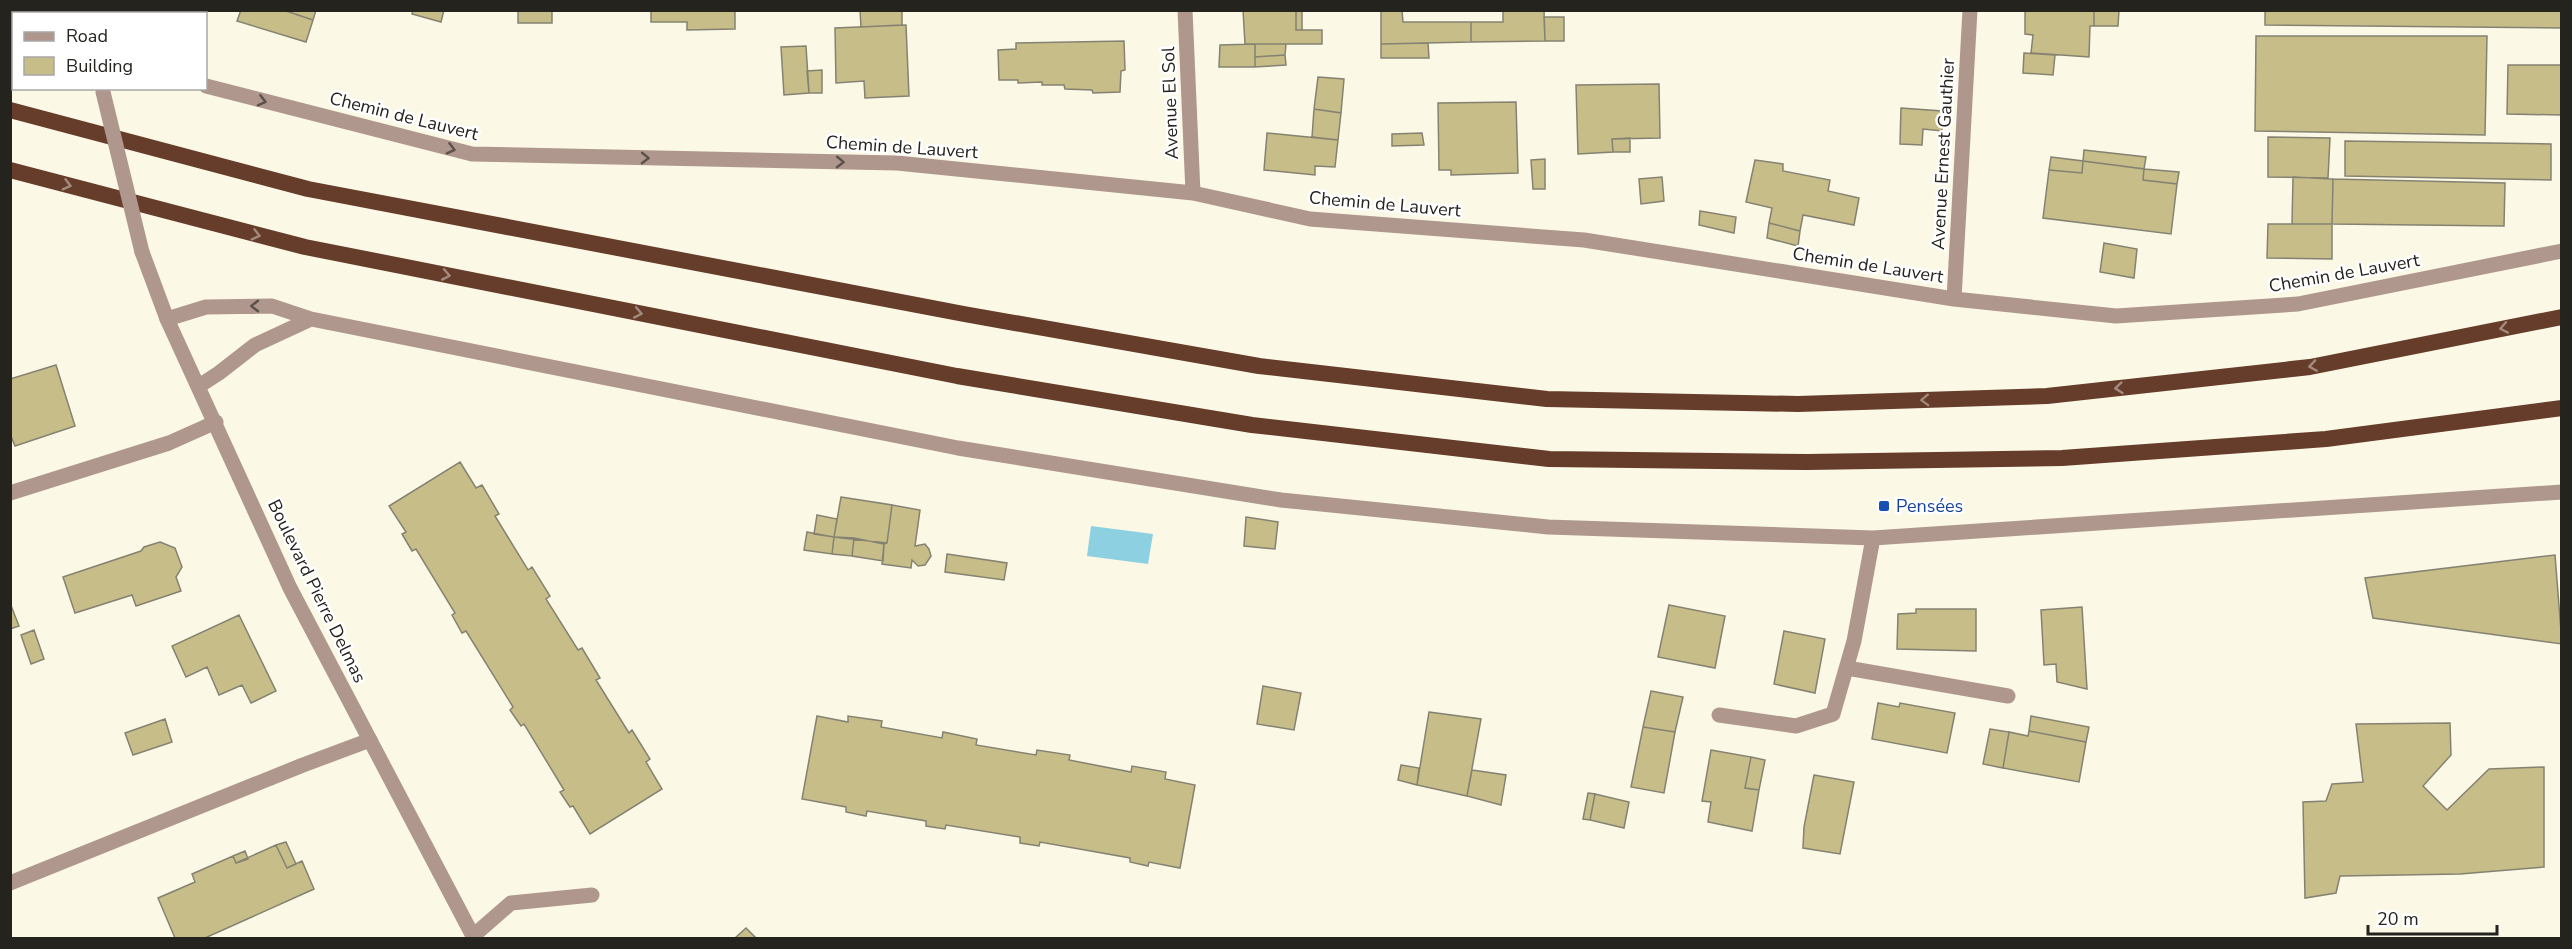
<svg xmlns="http://www.w3.org/2000/svg" width="2572" height="949" viewBox="0 0 2572 949" font-family="'Nunito Sans',sans-serif">
<style>
.water{fill:#8dd0e1}
.building{fill:#c7bd88;stroke:#858272;stroke-width:1.5}
.lines{fill:none;stroke-linecap:round;stroke-linejoin:round}
.service{stroke:#af978e;stroke-width:15}
.minor{stroke:#af978e;stroke-width:15}
.tertiary{stroke:#af978e;stroke-width:15}
.trunk{stroke:#663c2a;stroke-width:16}
.tertiary-bridge{stroke:#af978e;stroke-width:15}
.oneway{stroke:#5c514a}
.oneway2{stroke:#a38a7f}
.transit-dot{fill:#1a4fb4;stroke:#fff;stroke-width:2}
.labels{text-anchor:middle;dominant-baseline:central;stroke-width:5;stroke-linejoin:round;paint-order:stroke}
.street-label{font-size:18px;fill:#25231d;stroke:#fff}
.transit-label{font-size:18px;fill:#164399;stroke:#fff;text-anchor:start}
</style>
<rect width="100%" height="100%" fill="#fbf8e6"/>
<path class="water" d="M1091,526l62,8 -5,30 -61,-8z"/>
<path class="building" d="M241,10h42l30,10 -7,22 -69,-21z
M283,10h33l-3,10z
M413,10h31l-3,12 -29,-8z
M518,10h34v13h-34z
M651,10h84v19l-48,1v-8h-36z
M860,10h42v15l-41,2z
M1243,10h53v20h26v14h-77z
M1296,10h6v20h-6z
M1381,10h21l1,12h68v20l-90,2z
M1503,10h41l1,31 -74,1v-20h32z
M2025,10h69v16h-4l-1,31 -58,-4 2,-18 -8,-1z
M2094,10h25l-1,16h-24z
M2265,10h297v18l-297,-3z
M1544,17h20v24h-19z
M906,25l3,71 -44,2 -1,-17 -28,2 -1,-55z
M2256,36h231l-2,99 -230,-4z
M1124,41l1,29 -4,1 -1,21 -27,1 -1,-3 -27,-1 -1,-4h-22v-3l-24,1v-3h-19l-1,-30 18,-1v-6z
M1428,43l1,15h-48v-14z
M1255,44v23h-36l1,-22z
M1255,44h31l-1,11 -30,2z
M806,46l3,47 -25,2 -3,-48z
M2024,53l31,2 -2,20 -30,-2z
M1285,55l1,10 -31,2v-10z
M2508,65h54v50l-55,-1z
M822,70v23h-13l-2,-22z
M1318,77l26,2 -3,34 -27,-4z
M1659,84l1,54 -48,1 1,13 -35,2 -2,-69z
M1516,102l2,71 -67,2v-5h-12l-1,-67z
M1901,108l41,3v20l-19,-2 -1,16 -22,-1z
M1314,109l27,4 -3,27 -26,-3z
M1267,133l71,7 -3,27 -20,-1v9l-51,-5z
M1422,133l2,12 -32,1v-12z
M2268,137l62,1 -2,40 -60,-1z
M1630,138v14h-17l-1,-13z
M2345,141l206,3v36l-206,-4z
M2084,150l62,7 -2,12 -61,-8z
M2051,157l32,4 -1,12 -33,-3z
M1545,159v30h-12l-2,-29z
M1755,160l28,4v7l47,9 -2,11 31,7 -5,27 -51,-10 -3,16 -31,-8 3,-15 -26,-6z
M2083,161l61,8 -1,11 34,4 -6,50 -128,-16 6,-48 33,3z
M2144,169l35,3 -2,12 -34,-4z
M1662,177l2,24 -23,3 -2,-25z
M2293,177l40,2 -1,45h-40z
M2333,179l172,4 -1,43 -172,-2z
M1700,211l36,6 -2,16 -35,-8z
M1769,223l31,8 -2,15 -31,-8z
M2268,224h64v35l-65,-1z
M2104,243l33,6 -3,29 -34,-6z
M56,365l19,61 -60,20 -5,-12v-55z
M460,462l16,26 6,-3 17,29 -4,2 33,54 4,-3 18,29 -4,3 32,51 4,-2 18,30 -4,2 33,53 3,-3 18,29 -4,3 16,27 -72,45 -17,-28 -3,1 -10,-15 4,-2 -40,-66 -3,2 -11,-16 3,-3 -47,-76 -4,2 -10,-18 3,-2 -39,-64 -4,2 -10,-17 4,-2 -17,-26z
M841,497l51,8 -5,38 -53,-6z
M892,505l28,5 -5,36 10,-2 4,5 2,7 -6,9 -7,1 -6,-6 -1,8 -29,-4 2,-20 3,-1z
M817,515l20,4 -3,18 -20,-3z
M1246,517l32,5 -3,27 -31,-3z
M807,532l27,5 -2,17 -28,-4z
M834,537l20,1 -2,18 -20,-2z
M854,538l30,6 -1,17 -31,-5z
M160,542l15,6 7,19 -6,10 5,14 -45,15 -4,-11 -57,18 -12,-36 78,-26 3,-4z
M947,554l60,9 -3,17 -59,-8z
M2555,555l7,89 -189,-26 -8,-40z
M10,603l9,23 -9,3z
M1669,605l56,11 -10,52 -57,-11z
M2082,607l5,82 -30,-7 -1,-18 -12,1 -3,-55z
M1916,609h60v42l-79,-2 1,-35 18,-1z
M239,615l37,76 -25,12 -9,-18 -23,10 -12,-28 -21,10 -14,-31z
M34,630l10,29 -13,5 -10,-29z
M1784,631l41,8 -10,54 -41,-9z
M1263,686l38,7 -7,37 -37,-6z
M1651,691l32,6 -8,35 -32,-5z
M1878,703l21,4 1,-4 55,10 -8,40 -75,-14z
M1429,712l52,7 -14,77 -50,-11z
M817,716l31,6v-6l34,5 -1,6 61,11 1,-6 34,7 -1,6 60,10 1,-5 33,5 -1,5 62,12 1,-6 34,6 -1,7 30,6 -15,83 -31,-6 -1,4 -18,-4v-4l-90,-16 -1,4 -19,-3v-6l-74,-12 -1,4 -19,-3v-5l-59,-10 -1,5 -20,-4v-5l-44,-8z
M2031,716l58,11 -3,15 -57,-11z
M165,719l7,23 -39,13 -8,-22z
M2450,723l1,32 -28,31 24,24 42,-41 55,-2v100l-84,7 -120,2 -4,17 -31,5 -2,-96 23,-1 6,-17 31,-2 -7,-58z
M1643,727l32,5 -11,61 -33,-6z
M1990,729l19,3 -6,36 -20,-4z
M2029,731l57,11 -7,40 -76,-14 6,-36 19,4z
M1711,750l40,7 -6,31 14,2 -7,41 -44,-9 3,-20 -9,-1z
M1751,757l14,3 -6,30 -14,-2z
M1401,765l18,3 -2,17 -19,-5z
M1472,770l34,5 -5,30 -34,-9z
M1814,775l40,7 -14,72 -37,-6 1,-21z
M1588,793l7,1 -5,26 -7,-1z
M1595,794l34,8 -5,26 -34,-8z
M286,842l10,22 -9,4 -11,-23z
M276,845l11,23 15,-7 12,28 -109,49h-30l-17,-40 37,-16 -3,-8 41,-18 3,7z
M245,851l3,8 -12,4 -3,-7z
M746,928l10,10h-21z"/>
<g class="lines">
<path class="service" d="M473,936l38,-33 81,-8"/>
<path class="minor" d="M1185,10l8,183
M206,86l266,68 425,9 296,30 117,26 274,21 370,59 162,17 182,-12 264,-53
M1954,299l16,-289
M167,319l39,-12 66,-1 39,13 647,129 323,52 267,27 325,11 689,-46
M199,386l20,-13 36,-28 56,-26
M10,493l159,-50 47,-21
M1847,668l161,28
M1719,715l77,11 37,-12 21,-73 19,-103
M10,883l293,-118 67,-25"/>
<path class="tertiary" d="M91,10v4
M142,252l25,67 123,269 184,350"/>
<path class="trunk" d="M10,110l298,79 656,125 295,52 288,33 251,5 249,-8 263,-29 252,-50
M10,170l295,77 652,129 295,49 297,34 258,3 255,-4 264,-19 236,-31"/>
<path class="tertiary-bridge" d="M103,92l39,160"/>
</g>
<defs><path id="oneway-chevron" d="M-2-3.5L2.5 0L-2 3.5" fill="none" stroke-width="1.6" stroke-linecap="round" stroke-linejoin="round" transform="scale(1.5)"/></defs>
<g class="oneway">
<use href="#oneway-chevron" transform="translate(262 101) rotate(14)"/>
<use href="#oneway-chevron" transform="translate(451 149) rotate(14)"/>
<use href="#oneway-chevron" transform="translate(645 158) rotate(1)"/>
<use href="#oneway-chevron" transform="translate(840 162) rotate(1)"/>
<use href="#oneway-chevron" transform="translate(255 306) rotate(180)"/>
</g>
<g class="oneway2">
<use href="#oneway-chevron" transform="translate(67 185) rotate(15)"/>
<use href="#oneway-chevron" transform="translate(256 235) rotate(15)"/>
<use href="#oneway-chevron" transform="translate(446 275) rotate(11)"/>
<use href="#oneway-chevron" transform="translate(638 313) rotate(11)"/>
<use href="#oneway-chevron" transform="translate(2504 328) rotate(169)"/>
<use href="#oneway-chevron" transform="translate(2313 366) rotate(171)"/>
<use href="#oneway-chevron" transform="translate(2119 388) rotate(174)"/>
<use href="#oneway-chevron" transform="translate(1925 400) rotate(178)"/>
</g>
<rect class="transit-dot" x="1878" y="500" width="12" height="12" rx="3"/>
<g class="labels">
<g class="street-label">
<text transform="translate(1170 103) rotate(-92)">Avenue El Sol</text>
<text transform="translate(404 116) rotate(14)">Chemin de Lauvert</text>
<text transform="translate(902 147) rotate(4)">Chemin de Lauvert</text>
<text transform="translate(1943 154) rotate(-87)">Avenue Ernest Gauthier</text>
<text transform="translate(1385 204) rotate(5)">Chemin de Lauvert</text>
<text transform="translate(1868 265) rotate(9)">Chemin de Lauvert</text>
<text transform="translate(2344 273) rotate(-10)">Chemin de Lauvert</text>
<text transform="translate(317 591) rotate(64)">Boulevard Pierre Delmas</text>
</g>
<g class="transit-label">
<text x="1896" y="506">Pensées</text>
</g>
</g>
<rect width="2572" height="949" fill="none" stroke="#25231d" stroke-width="24"/>
<rect x="12" y="12" width="195" height="78" fill="#ffffff" stroke="#a8a7a5" stroke-width="1.5"/>
<rect x="24" y="32" width="30" height="9" fill="#af978e" stroke="#a8a7a5" stroke-width="1.5"/>
<text x="66" y="42" font-size="18" fill="#25231d">Road</text>
<rect x="24" y="57" width="30" height="18" fill="#c7bd88" stroke="#a8a7a5" stroke-width="1.5"/>
<text x="66" y="72" font-size="18" fill="#25231d">Building</text>
<path d="M2368 925v9h129v-9" fill="none" stroke="#25231d" stroke-width="3"/>
<text x="2377" y="925" font-size="18" fill="#25231d" stroke="#ffffff" stroke-width="4.5" paint-order="stroke">20 m</text>
</svg>
